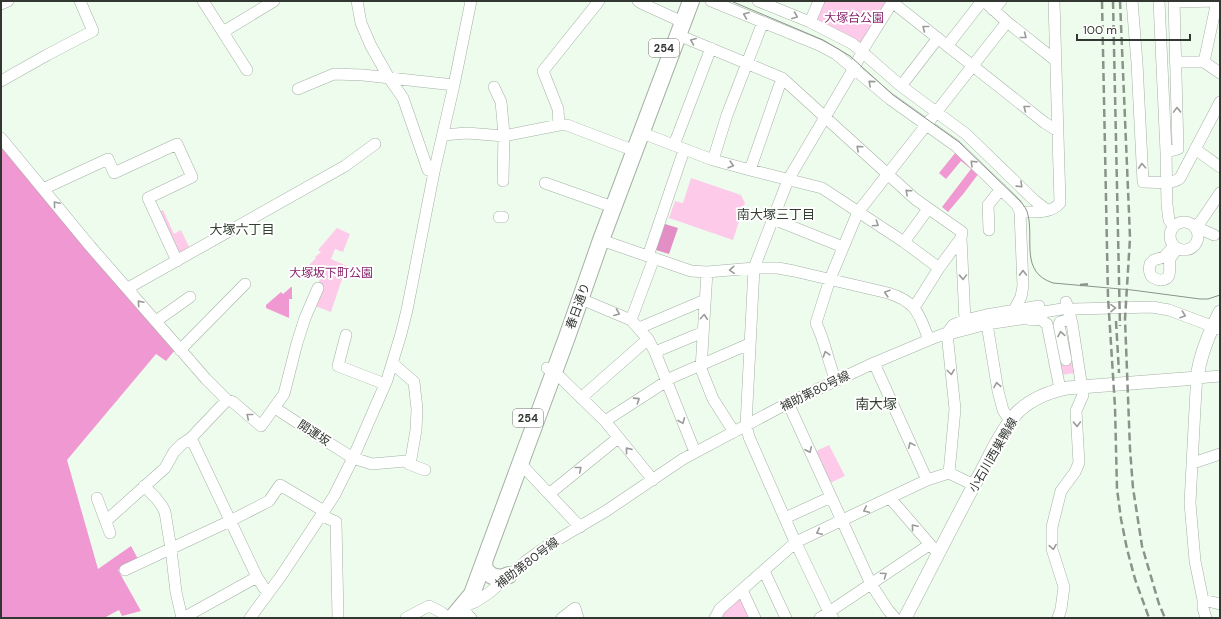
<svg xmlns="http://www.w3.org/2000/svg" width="1221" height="619" viewBox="0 0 1221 619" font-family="'DM Sans','Noto Sans JP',sans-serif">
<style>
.green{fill:#fecaea}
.forest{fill:#f098d1}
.water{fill:#e48ec6}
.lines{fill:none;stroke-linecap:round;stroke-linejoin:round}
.minor-casing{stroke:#a4b1a5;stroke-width:12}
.major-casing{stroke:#a4b1a5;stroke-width:14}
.highway-casing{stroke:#a4b1a5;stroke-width:18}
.minor{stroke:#fff;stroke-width:11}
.major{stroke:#fff;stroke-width:13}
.highway{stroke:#fff;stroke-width:16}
.tram{stroke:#8a938a;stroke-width:1}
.rail{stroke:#8a938a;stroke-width:2.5;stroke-dasharray:8 4;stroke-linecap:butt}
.oneway{stroke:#989b98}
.labels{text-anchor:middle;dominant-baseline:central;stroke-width:4;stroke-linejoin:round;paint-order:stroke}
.shield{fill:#fff;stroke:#707370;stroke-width:1}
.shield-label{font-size:11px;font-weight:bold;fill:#323732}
.park-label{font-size:12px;fill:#8b276f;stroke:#fff}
.street-label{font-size:12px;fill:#323732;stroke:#fff}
.neighbourhood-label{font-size:13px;fill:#343f34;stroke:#fff}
.quarter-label{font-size:14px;fill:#343f34;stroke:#fff}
</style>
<rect width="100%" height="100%" fill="#eefcee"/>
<path class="green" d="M822,1h64l-25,42 -16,-10 -27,-12 -2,-5z
M691,178l50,17 4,8 -12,37 -64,-22 6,-17 8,2z
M163,210l11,24 7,-4 11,23 -14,8 -23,-48z
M337,228l13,6 -7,18 -8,-3 -4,10 30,13 -2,6 -10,-4 -2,6 -5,-1 -11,33 -16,-6c5,-19 11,-27 -9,-38l10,-10 -1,-1 6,-5 -3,-2z
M1073,360l2,13 -14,2 -2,-12 8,1z
M829,445l16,31 -15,7 -14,-32z
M736,598l6,1 9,19h-33z"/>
<path class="forest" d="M1,142l174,208 -9,11 -10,-7 -89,106 31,109 33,-23 7,13 -20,11 23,41 -19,5 -3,-6 -15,8h-103z
M956,152l23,21 -15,20 -16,19 -6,-5 29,-38 -10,-8 -15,18 -7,-6z
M291,287h1v12h-3v19l-23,-10v-3l15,-13 2,2z"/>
<path class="water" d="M665,224l13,4 -9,26 -13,-4z"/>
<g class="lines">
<defs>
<path id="minor" d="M203,1l44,69
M357,1l4,22 10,23 18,32 14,20 25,72 6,2
M638,1l3,2 35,16
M711,1l108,44 17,9 54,45 66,47 61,59 3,7 3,74 -2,11 -7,13
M758,1l52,21 43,22 48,42 65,48 68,66 13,10
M984,1l23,21 48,38
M1132,1l5,62 6,119c10,0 30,3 37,-4l40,-76
M1159,1l7,151 1,53 2,15 4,6
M892,2l153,121 13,8
M1174,2l46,-1
M1,4l7,-3
M993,10l8,-9
M810,22l9,-21
M223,32l51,-31
M678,35l104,43 133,121 47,33 -1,6 4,82
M947,46l35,-45
M1175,62h29l16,11
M1204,62l13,-61
M1,81l46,-26 46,-24 -13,-30
M901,86l37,-48
M494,87l7,15 3,32 -1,47
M298,89l36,-15 29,1 91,10
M559,125l-1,-16 -15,-38 56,-70
M642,133l71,27 37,10 72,18 82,54 35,26
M443,135l24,-2 37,3 55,-11h8l68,26
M1,138l89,108 116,133 21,21 6,2 28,24 23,-32 13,-51 8,-25 13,-30
M674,145l37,-97
M1195,149l25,18
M1166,152l12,-3 -4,-148
M713,160l14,-45 36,-93
M750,170l32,-92
M545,183l62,22
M43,189l65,-30 6,14 63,-29 15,33 -44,21 29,63
M1020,212c14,0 31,2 40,-9l-6,-202
M499,217h4
M773,219l70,28
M1170 236a14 14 0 1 1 28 0a14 14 0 1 1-28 0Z
M989,230l-1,-25 13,-16
M1214,235l-18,-8 5,-6 19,-28
M601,240l90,31 16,1 47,-4h24l16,3 94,22c29,9 31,21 41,47
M904,242l24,-33
M1174,246l-10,11 -10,3 -4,4c-1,4 -1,9 2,13 2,1 7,3 9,3 13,-1 7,-13 9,-21 2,-4 5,-7 7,-11
M648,256l36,-106
M707,272l-6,97 12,30 21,33
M128,288l217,-122 30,-22
M581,299l50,21 17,19 7,13 40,100
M912,306l5,-3 22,-35 22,-30
M1029,319l2,1 9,-1 7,5 13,65
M631,320l23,-62
M156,321l34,-24
M987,324l11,67 5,19 7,11
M639,328l66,-28
M346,335l-8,31 47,18
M180,350l65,-66
M655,352l41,-17 7,-2
M1066,360l-7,-35 1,-3 7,-2 5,3
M874,363l53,117
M547,368l14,10 44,43 48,59
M836,381c-8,-19 -11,-40 -20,-58l14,-44 28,-67 149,-190
M581,398l67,-59
M788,403l83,181 17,26 7,8
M275,408l35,23 43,27 19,6 34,-3 5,-2 5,-29 1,-21 -3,-27 -22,-19
M605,421l68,-44 76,-33
M191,438l66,139 7,11 5,4
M406,461l3,3 16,6
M520,463l60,64
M1193,463l27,-9
M949,473l6,-64 -8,-76 6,-8 12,-5 21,-5 53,-9
M144,486l12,12 6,8 3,6 6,37 5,43 6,26
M549,494l69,-56
M97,498l13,35
M890,498l44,51
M321,515l15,7 2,96
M785,518l46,-21
M106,521l59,-53 9,-16 8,-8 9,-6 36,-38
M125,570l105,-49 39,-20 11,-16 44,26
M764,571l22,47
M742,590l13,28
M1203,600l17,4
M463,607l12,-5 14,-9 37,-32 24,-17 56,-33 77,-52 105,-56 86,-40 62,-26 11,-4h6l34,-9 40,-6 4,-4 37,-6 6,1 78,-2 17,3 51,19
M460,608l11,10
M183,618l74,-41
M250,618l31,-42 53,-80 19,-38 34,-78 14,-46 6,-24 27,-138 20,-87 17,-84
M406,618l23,-12 12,6 7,6
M562,618l13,-10 3,10
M715,618l5,-9 76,-67 131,-62 22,-7 25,12
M820,618l109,-73
M833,618l-4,-6 -36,-75 -44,-100 -3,-12 8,-157 34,-88 66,-112 11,-22 28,-45
M1058,618l3,-9 3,-22 -12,-38v-22l9,-36 14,-19 4,-9 -3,-52 7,-16 -11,-72 -6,-21
M1206,618l-3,-10v-8l-8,-39 -5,-58 6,-114 1,-11 23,-2"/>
<path id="major" d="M905,618c25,-48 49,-96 75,-144 10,-18 20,-42 34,-58 13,-15 34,-24 53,-28l130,-10c3,-24 12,-45 23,-66"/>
<path id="highway" d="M484,562l1,8 7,6 9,2 8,-3
M452,618l20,-24 95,-257 34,-97 90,-239"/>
</defs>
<use href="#minor" class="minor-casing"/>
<use href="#major" class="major-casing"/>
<use href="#highway" class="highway-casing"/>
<use href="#minor" class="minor"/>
<use href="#major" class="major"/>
<use href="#highway" class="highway"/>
<path class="tram" d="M731,1l92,39 27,16 43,39 66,47 61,59c4,5 7,8 8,14 6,26 -8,57 25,68l79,7 68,9h8l12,-4"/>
<path class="rail" d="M1102,1l6,296 7,110 2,82 4,30 6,30 8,30 14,39
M1113,1l7,325
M1120,1l9,212 1,25 -5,81 5,130 3,39 9,58 17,58 6,14
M1080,285l10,-1
M1116,321l3,52"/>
</g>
<defs><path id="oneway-chevron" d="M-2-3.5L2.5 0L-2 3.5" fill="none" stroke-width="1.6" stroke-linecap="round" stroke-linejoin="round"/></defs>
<g class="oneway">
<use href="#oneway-chevron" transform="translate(746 15) rotate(-158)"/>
<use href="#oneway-chevron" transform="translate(795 16) rotate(22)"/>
<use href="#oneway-chevron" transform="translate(925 28) rotate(-142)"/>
<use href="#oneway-chevron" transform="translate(1024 36) rotate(38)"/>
<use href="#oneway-chevron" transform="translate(693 41) rotate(-158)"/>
<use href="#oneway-chevron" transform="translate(871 83) rotate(-139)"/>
<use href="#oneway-chevron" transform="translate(1026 108) rotate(-142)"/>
<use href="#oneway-chevron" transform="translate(1177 110) rotate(-92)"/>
<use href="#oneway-chevron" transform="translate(859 148) rotate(-138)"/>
<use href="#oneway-chevron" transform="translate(973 163) rotate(-136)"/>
<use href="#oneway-chevron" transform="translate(731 165) rotate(16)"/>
<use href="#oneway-chevron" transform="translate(1142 166) rotate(-93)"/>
<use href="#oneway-chevron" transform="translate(1020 185) rotate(44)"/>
<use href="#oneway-chevron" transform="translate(908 192) rotate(-138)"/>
<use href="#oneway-chevron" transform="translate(56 204) rotate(-130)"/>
<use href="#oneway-chevron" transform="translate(876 224) rotate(34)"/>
<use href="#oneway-chevron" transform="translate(732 270) rotate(176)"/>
<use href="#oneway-chevron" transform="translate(1023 273) rotate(-91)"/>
<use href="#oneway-chevron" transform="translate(963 277) rotate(88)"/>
<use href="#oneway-chevron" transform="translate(887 293) rotate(-164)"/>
<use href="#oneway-chevron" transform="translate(140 303) rotate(-131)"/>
<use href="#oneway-chevron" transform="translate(1113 308) rotate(-1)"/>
<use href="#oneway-chevron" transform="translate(617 313) rotate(22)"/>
<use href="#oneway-chevron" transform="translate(1183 315) rotate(19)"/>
<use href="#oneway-chevron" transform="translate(704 317) rotate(-86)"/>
<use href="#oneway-chevron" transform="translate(1061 334) rotate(-100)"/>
<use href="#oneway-chevron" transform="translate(826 354) rotate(-107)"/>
<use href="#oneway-chevron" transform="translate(951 372) rotate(83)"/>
<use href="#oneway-chevron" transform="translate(997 385) rotate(-100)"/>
<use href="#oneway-chevron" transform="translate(637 400) rotate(-33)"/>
<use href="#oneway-chevron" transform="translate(249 416) rotate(-141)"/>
<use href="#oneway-chevron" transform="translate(682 421) rotate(68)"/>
<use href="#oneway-chevron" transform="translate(1077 424) rotate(88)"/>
<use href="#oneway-chevron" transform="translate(911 445) rotate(-114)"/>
<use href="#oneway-chevron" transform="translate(628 450) rotate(-129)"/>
<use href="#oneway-chevron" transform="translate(809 450) rotate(65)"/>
<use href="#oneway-chevron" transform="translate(579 469) rotate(-39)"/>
<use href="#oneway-chevron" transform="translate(866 510) rotate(155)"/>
<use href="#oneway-chevron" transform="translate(914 527) rotate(-130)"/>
<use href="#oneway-chevron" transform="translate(819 532) rotate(155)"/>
<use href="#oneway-chevron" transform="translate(1053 547) rotate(81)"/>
<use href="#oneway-chevron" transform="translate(884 575) rotate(-35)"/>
</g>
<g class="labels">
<g class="shield">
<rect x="649" y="39" width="30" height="18" rx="3"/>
<rect x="513" y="409" width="30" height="18" rx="3"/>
</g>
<g class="shield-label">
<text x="664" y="48">254</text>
<text x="528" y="418">254</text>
</g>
<g class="park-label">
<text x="854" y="18">大塚台公園</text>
<text x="331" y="273">大塚坂下町公園</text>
</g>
<g class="street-label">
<text transform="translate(578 306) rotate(-70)">春日通り</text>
<text transform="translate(815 391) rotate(-26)">補助第80号線</text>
<text transform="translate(314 433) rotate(33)">開運坂</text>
<text transform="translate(993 455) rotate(-60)">小石川西巣鴨線</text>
<text transform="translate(527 563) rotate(-37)">補助第80号線</text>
</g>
<g class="neighbourhood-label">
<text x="776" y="214">南大塚三丁目</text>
<text x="242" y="229">大塚六丁目</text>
</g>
<g class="quarter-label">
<text x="876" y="404">南大塚</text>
</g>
</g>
<rect width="1221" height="619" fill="none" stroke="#323732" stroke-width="4"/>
<path d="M1077 34v6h113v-6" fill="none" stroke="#323732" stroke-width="2"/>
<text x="1083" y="34" font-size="12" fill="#323732" stroke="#ffffff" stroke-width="3" paint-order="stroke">100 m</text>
</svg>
